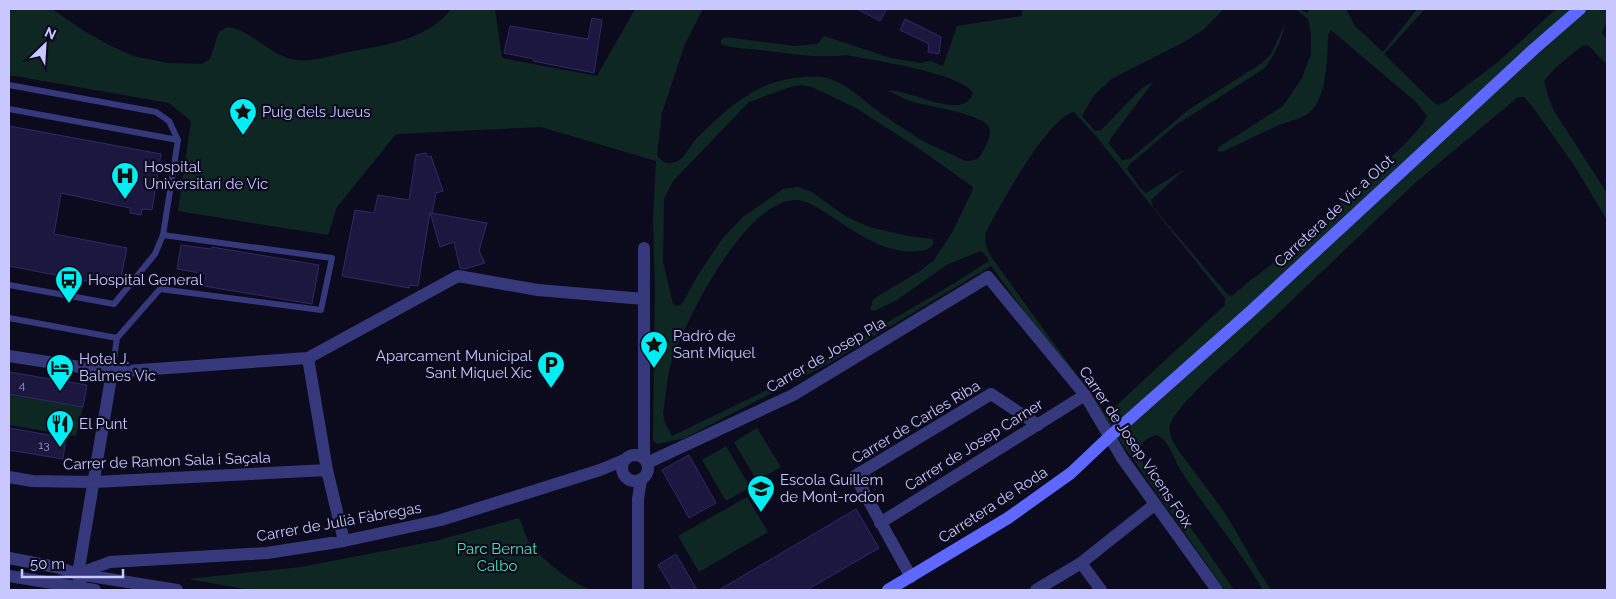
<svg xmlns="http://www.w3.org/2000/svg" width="1616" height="599" viewBox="0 0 1616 599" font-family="Raleway,sans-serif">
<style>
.green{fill:#0e2723;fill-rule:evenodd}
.building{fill:#1b173e;stroke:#30286a}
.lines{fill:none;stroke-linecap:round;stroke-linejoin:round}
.lane{stroke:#35397c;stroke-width:6}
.street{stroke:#35397c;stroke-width:12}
.secondary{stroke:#5e68ff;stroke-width:12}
.labels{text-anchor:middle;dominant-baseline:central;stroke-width:4.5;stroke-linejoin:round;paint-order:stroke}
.number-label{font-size:12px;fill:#9d9bcf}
.poi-label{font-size:15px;fill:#c8c7ff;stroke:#0c0b1d;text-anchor:start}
.street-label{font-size:15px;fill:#c8c7ff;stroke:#0c0b1d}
.park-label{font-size:15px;fill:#52dfb0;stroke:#0c0b1d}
</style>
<rect width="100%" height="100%" fill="#0c0b1d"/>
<path class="green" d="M9,9h43l32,22 25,14 24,11 35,7 34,1 8,-5 9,-27 8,-5c24,3 38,24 61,31 18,6 38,-1 56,-5 36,-7 85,-13 107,-44h44l7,49 95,18 38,-67h68l-18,35 -23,69 -5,42c5,7 10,10 19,7 9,-3 14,-17 20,-23 21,-21 45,-44 74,-55 15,-5 40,-10 56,-6 19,4 33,19 48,30 12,9 25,18 38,26 16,11 34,17 51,26l5,1 10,-2c5,-7 15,-23 11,-32 -7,-13 -61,-21 -76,-25 -9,-3 -17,-8 -25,-11 20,-3 76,32 85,2 -11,-20 -102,-33 -126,-38 -28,4 -59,-2 -87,-5 -13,-2 -26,-1 -39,-6v-4l4,-3 69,9 23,-2 7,-8 67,22 30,5 10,-2 12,5 14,-40 65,-10v-7h202l-21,21 -19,12 -71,36 -19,17 -12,21 13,15 6,-1 41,-42 12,-7 -43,57 -2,6 13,16 8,-1 58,-49 74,-47 9,-9 14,-30c-3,16 -11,31 -20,44l-89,57 -47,40 -2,4 13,19 6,5 39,-24 -34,31 2,7 74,87 5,2 15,-13 23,-17 133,-120 20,-22 4,-8 -11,-14 -85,-72 -3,5c-1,22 0,70 -24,81 -10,5 -20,6 -29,11 -18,8 -35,17 -53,25l-5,-1 2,-4 64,-41 19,-28 9,-24v-20l-3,-15 -13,-10h4l8,4 3,-4h36l9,17 28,26 34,-43h8l-41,45 49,48 5,3 7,-3 53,-40 58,-53h51v13l-5,10 5,7v26l-17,-18 -3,-2 -5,1 -27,22 -11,13 4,15 6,15 53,82v27l-33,-55 -42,-59 -8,-9h-6l-103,86 -184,175c-13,10 -58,53 -61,67 -3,12 9,26 15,34 14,20 30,39 43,59 15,24 27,49 43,72h-8c-24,-42 -57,-80 -83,-121 -8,-13 -9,-26 -23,-34 -7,2 -16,5 -17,14 -2,21 39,63 52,81 14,19 28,40 42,60h-9l-102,-145 -132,-179 -165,99 -141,73 -27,6 -5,-3 2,-153 -2,-67 3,-60 -115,-34 -145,7 -59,73 -9,28 -150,-24 13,-90 -22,-18 -160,-28zM801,85l11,2 44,21 62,40 55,39 -1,4 -19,40 -19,29 -14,11 -42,25 -5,4 -3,9 4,2 23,-11 51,-36 33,-13 7,7 1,3 -41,26 -154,90 -122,59 -7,-13 -2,-9c3,-20 4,-41 11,-60 16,-41 70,-150 120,-154 12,-1 24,8 34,14 25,17 58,41 90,37 7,-1 12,-1 16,-8l-2,-4 -24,-3 -39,-9 -24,-11 -33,-24 -14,-5 -15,2 -40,28 -21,22 -24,36 -16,29 -5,2 -4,-2 -10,-42 1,-63 9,-18 76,-79 41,-15zM1074,112l21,23 130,163v7l-119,110 -104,-143c-8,-12 -20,-24 -16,-40 13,-25 62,-115 88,-120z
M9,394l74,13 -7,29 -67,-11z
M757,428l24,39 -24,14 -23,-39z
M726,446l24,41 -24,14 -24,-41z
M747,497l21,35 -69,40 -21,-36z
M519,518c4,8 6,18 11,25 11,16 46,45 65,47h-345l-62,-11 113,-12 134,-26z"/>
<path class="building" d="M857,9h30l-7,12z
M592,18l10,2 -8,53 -61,-12 1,-2 -30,-6 6,-27 78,13z
M905,19l36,18 -2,17 -11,-2 1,-8 -29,-14z
M9,126l152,28 -9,56 -10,-1 -1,6 -11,-2v-5l-69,-15 -7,41 73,14 -6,29 -7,-1 -2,10 -103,-20z
M426,153l1,4 4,-1 12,35 -7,2 -4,20 55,10 -8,28 6,12 -20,6 -5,-1 -6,-26 -14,5 -10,-35 -12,74 -8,-1 -1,3 -67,-12 13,-66 19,3 4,-18 31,5 7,-45z
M181,245l30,4 1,-2 107,18 -7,39 -108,-18 2,-12 -29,-5z
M9,372l78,13 -4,22 -74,-13z
M9,428l57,10 -3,21 -54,-9z
M689,455l27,48 -27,15 -27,-48z
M856,509l23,39 -72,42h-88z
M676,554l21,36h-24l-15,-25z"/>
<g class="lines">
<path class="lane" d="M9,85l147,27 13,9 9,19 -15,95 -8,19 -41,50 -105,-19
M9,109l169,31
M9,318l108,20
M112,372l5,-34 43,-49 161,21 11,-52 -169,-23"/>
<path class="street" d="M644,248v210
M9,356l103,16 196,-14 150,-82 80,14 106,9
M308,358l19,112 17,71
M622 468a13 13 0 1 1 26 0a13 13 0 1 1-26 0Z
M647,463l146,-68 195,-118 97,118 37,63 95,132
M9,477l23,4 62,1 233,-12
M880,523l205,-128
M9,558l47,9 22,7 99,16
M1081,563l20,27
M78,574l32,-12 157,-9 77,-12 97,-21 159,-50 24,-10
M9,576l86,14
M911,577l-56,-101 136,-82 47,31
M82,590l-4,-16 34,-202
M638,590v-91l3,-20
M1036,590l45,-27 73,-58"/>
<path class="secondary" d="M888,590l120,-72 63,-45 38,-36 141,-125 284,-263 46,-40"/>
</g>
<defs>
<symbol id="sight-pin" viewBox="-11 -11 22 30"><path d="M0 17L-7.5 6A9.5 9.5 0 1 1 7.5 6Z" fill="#00eff2" stroke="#0c0b1d"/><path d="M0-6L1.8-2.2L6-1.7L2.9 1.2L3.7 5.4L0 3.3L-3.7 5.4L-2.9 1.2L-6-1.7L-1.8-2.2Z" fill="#111"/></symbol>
<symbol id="hospital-pin" viewBox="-11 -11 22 30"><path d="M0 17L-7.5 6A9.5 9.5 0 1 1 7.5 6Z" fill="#00eff2" stroke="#0c0b1d"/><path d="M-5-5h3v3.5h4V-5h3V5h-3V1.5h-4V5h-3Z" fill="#111"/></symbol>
<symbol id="bus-pin" viewBox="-11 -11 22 30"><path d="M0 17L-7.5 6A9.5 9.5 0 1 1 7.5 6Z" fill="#00eff2" stroke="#0c0b1d"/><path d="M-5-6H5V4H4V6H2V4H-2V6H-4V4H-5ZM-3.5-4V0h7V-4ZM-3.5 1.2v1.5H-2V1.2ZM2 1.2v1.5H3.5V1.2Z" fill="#111"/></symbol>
<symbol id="parking-pin" viewBox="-11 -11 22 30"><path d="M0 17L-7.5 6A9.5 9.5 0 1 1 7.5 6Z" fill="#00eff2" stroke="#0c0b1d"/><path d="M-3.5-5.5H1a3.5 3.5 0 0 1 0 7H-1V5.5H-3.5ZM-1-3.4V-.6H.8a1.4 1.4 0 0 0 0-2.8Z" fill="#111"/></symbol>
<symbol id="hotel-pin" viewBox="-11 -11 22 30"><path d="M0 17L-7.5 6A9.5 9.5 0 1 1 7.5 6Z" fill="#00eff2" stroke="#0c0b1d"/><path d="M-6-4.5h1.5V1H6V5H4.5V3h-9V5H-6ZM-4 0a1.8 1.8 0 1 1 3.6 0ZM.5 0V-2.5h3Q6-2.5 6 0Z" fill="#111"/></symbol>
<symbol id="restaurant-pin" viewBox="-11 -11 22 30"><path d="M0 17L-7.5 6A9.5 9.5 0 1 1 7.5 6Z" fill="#00eff2" stroke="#0c0b1d"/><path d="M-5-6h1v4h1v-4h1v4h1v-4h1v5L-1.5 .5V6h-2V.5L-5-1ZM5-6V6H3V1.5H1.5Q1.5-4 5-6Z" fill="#111"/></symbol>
<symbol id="school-pin" viewBox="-11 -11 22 30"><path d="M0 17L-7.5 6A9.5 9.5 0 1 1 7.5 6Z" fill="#00eff2" stroke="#0c0b1d"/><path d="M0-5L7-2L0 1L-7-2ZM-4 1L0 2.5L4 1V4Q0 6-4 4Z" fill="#111"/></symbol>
</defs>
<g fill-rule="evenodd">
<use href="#sight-pin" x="227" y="96" width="32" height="43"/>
<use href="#hospital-pin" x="109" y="160" width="32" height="43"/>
<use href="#bus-pin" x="53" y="264" width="32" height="43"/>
<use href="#sight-pin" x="638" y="329" width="32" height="43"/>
<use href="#parking-pin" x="535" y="349" width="32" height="43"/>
<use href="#hotel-pin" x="44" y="352" width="32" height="43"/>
<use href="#restaurant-pin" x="44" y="408" width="32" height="43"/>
<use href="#school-pin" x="745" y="473" width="32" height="43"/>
</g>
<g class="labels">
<g class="number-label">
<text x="22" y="385">4</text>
<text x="44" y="445">13</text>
</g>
<g class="poi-label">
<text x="262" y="112">Puig dels Jueus</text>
<text x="144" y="167">Hospital<tspan x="144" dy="17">Universitari de Vic</tspan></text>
<text x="88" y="280">Hospital General</text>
<text x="673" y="336">Padró de<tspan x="673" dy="17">Sant Miquel</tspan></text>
<text x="532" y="356" text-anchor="end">Aparcament Municipal<tspan x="532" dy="17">Sant Miquel Xic</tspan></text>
<text x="79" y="359">Hotel J.<tspan x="79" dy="17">Balmes Vic</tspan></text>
<text x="79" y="424">El Punt</text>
<text x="780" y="480">Escola Guillem<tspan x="780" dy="17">de Mont-rodon</tspan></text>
</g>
<g class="street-label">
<text transform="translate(1334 211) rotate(-43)">Carretera de Vic a Olot</text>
<text transform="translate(826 355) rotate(-30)">Carrer de Josep Pla</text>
<text transform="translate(916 422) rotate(-31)">Carrer de Carles Riba</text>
<text transform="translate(974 445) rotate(-32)">Carrer de Josep Carner</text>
<text transform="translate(1136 447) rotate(56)">Carrer de Josep Vicens Foix</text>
<text transform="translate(167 461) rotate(-2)">Carrer de Ramon Sala i Saçala</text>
<text transform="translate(993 505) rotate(-33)">Carretera de Roda</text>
<text transform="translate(339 522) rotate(-10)">Carrer de Julià Fàbregas</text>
</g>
<g class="park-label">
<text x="497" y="549">Parc Bernat<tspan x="497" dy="17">Calbo</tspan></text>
</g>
</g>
<rect width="1616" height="599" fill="none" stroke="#c8c7ff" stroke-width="20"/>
<g transform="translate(45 45) rotate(25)" stroke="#0c0b1d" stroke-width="4" paint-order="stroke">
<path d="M0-4L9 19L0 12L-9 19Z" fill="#c8c7ff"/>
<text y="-8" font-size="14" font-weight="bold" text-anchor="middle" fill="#c8c7ff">N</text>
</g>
<path d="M22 569v8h101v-8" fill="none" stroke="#c8c7ff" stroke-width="2.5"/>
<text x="30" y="569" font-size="15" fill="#c8c7ff" stroke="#0c0b1d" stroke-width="4" paint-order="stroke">50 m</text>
</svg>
